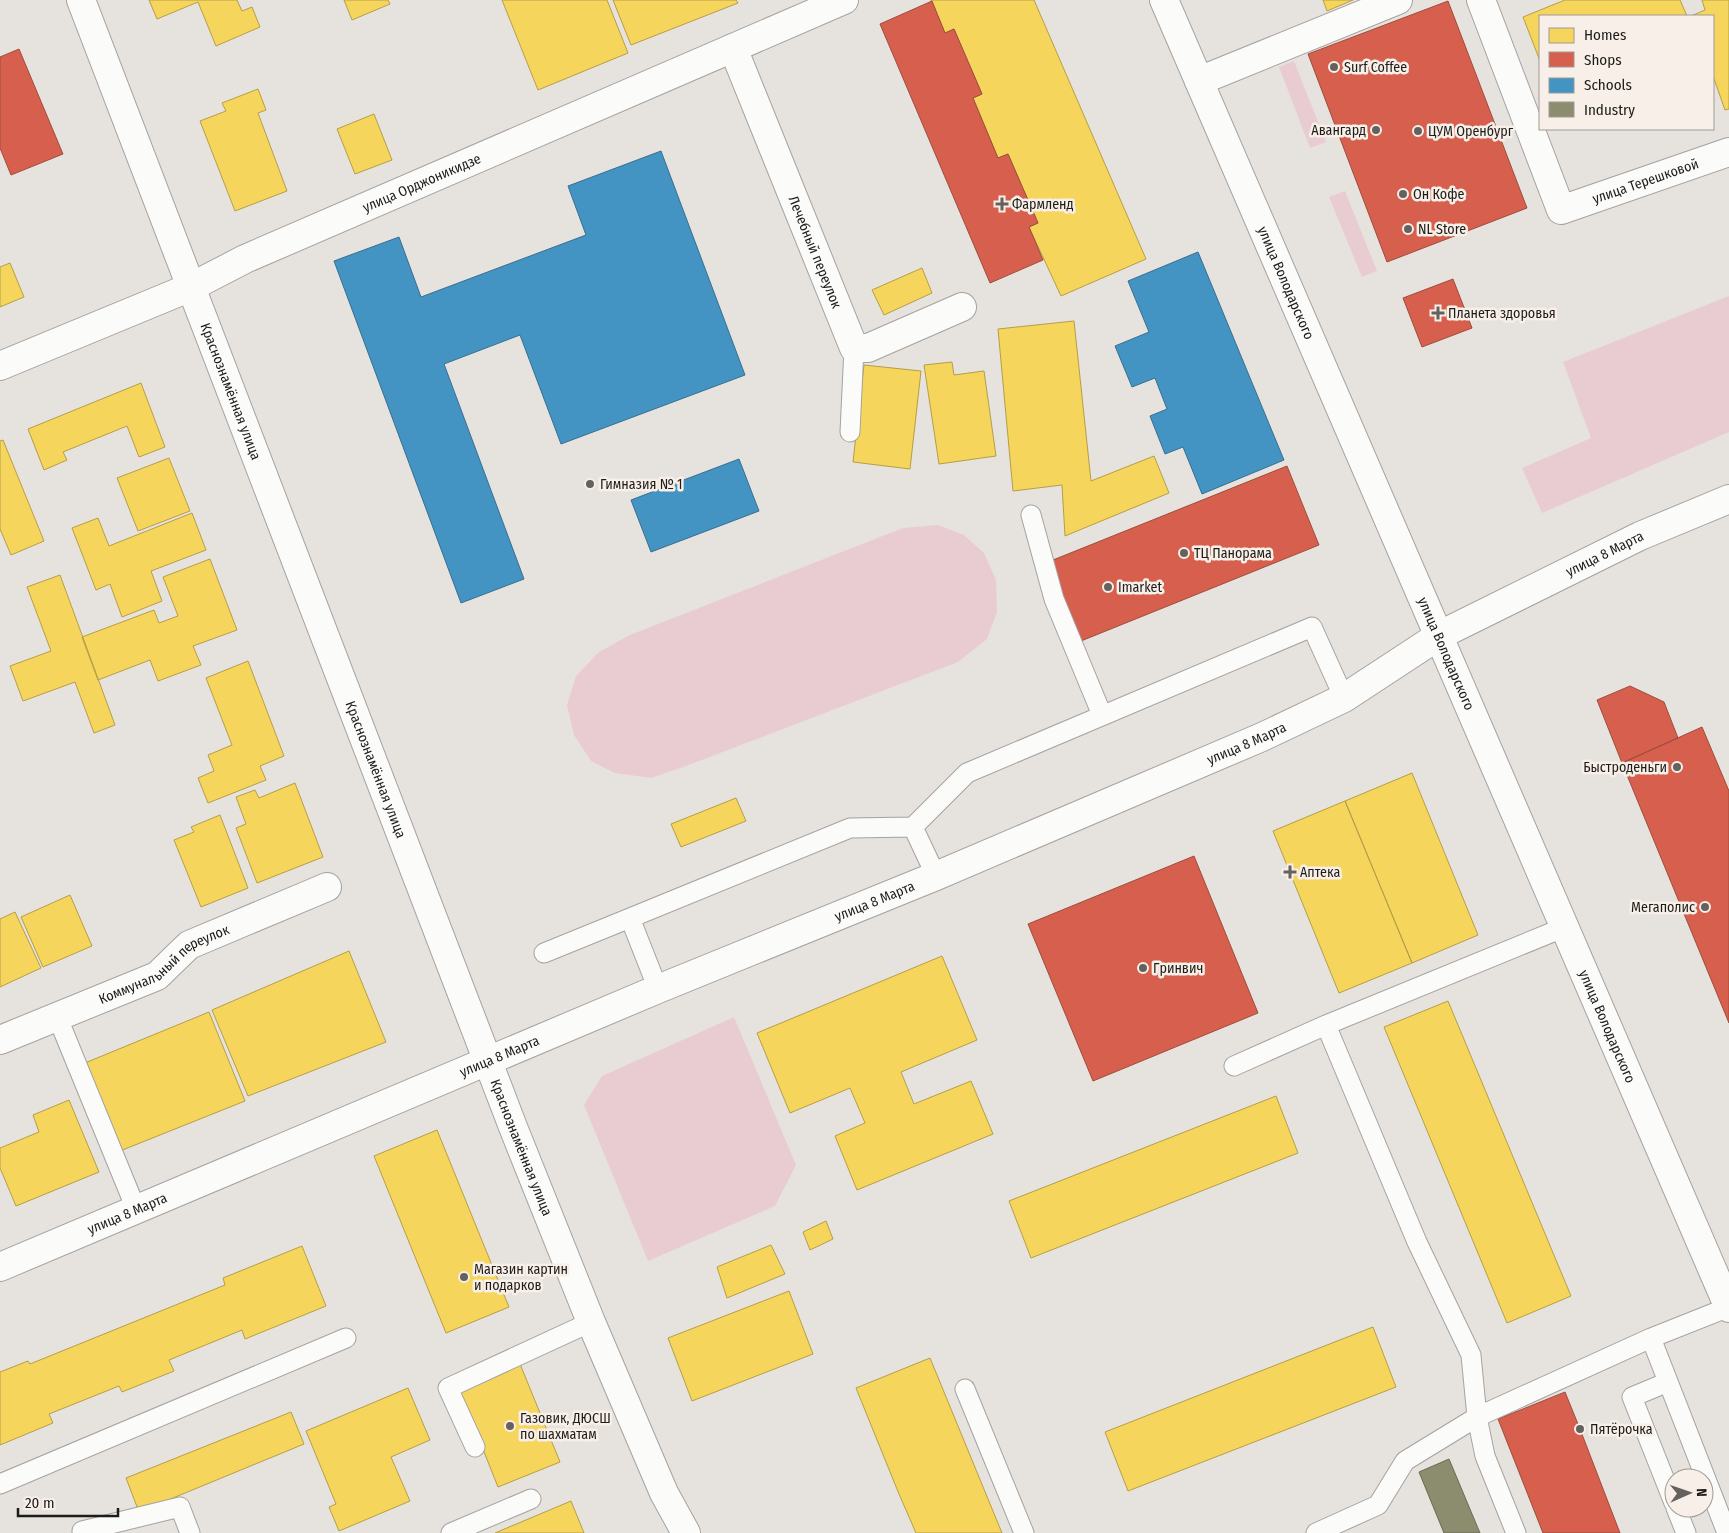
<svg xmlns="http://www.w3.org/2000/svg" width="1729" height="1533" viewBox="0 0 1729 1533" font-family="'Fira Sans Condensed',sans-serif">
<style>
.green{fill:#e9ccd2}
.homes{fill:#f6d55c;stroke:#b59e48}
.shops{fill:#d6604d;stroke:#9f4c3d}
.schools{fill:#4393c3;stroke:#386f90}
.industry{fill:#8c8c6e;stroke:#6b6a54}
.lines{fill:none;stroke-linecap:round;stroke-linejoin:round}
.lane-casing{stroke:#a5a29f;stroke-width:21}
.street-casing{stroke:#a5a29f;stroke-width:30}
.secondary-casing{stroke:#a5a29f;stroke-width:30}
.primary-casing{stroke:#a5a29f;stroke-width:30}
.lane{stroke:#fbfbfa;stroke-width:19}
.street{stroke:#fbfbfa;stroke-width:28}
.secondary{stroke:#fbfbfa;stroke-width:28}
.primary{stroke:#fbfbfa;stroke-width:28}
.poi-dot{fill:#64615e;stroke:#f7efe8;stroke-width:2}
.labels{text-anchor:middle;dominant-baseline:central;stroke-width:5;stroke-linejoin:round;paint-order:stroke}
.poi-label{font-size:14px;fill:#1e1c19;stroke:#f7efe8;text-anchor:start}
.street-label{font-size:14px;fill:#1e1c19;stroke:#f7efe8}
</style>
<rect width="100%" height="100%" fill="#e6e2de"/>
<path class="green" d="M1294,61l32,81 -16,6 -31,-81z
M1345,191l32,80 -15,6 -33,-80z
M1729,296v136l-187,81 -20,-45 69,-30 -28,-76z
M938,525l26,10 20,18 12,27 1,32 -10,27 -29,23 -272,104 -35,12 -36,-5 -24,-12 -17,-26 -7,-30 9,-29 23,-24 31,-17 273,-107z
M734,1017l62,148 -21,41 -127,55 -64,-156 18,-29z"/>
<path class="homes" d="M149,0h88l5,11 10,-4 8,20 -44,19 -18,-44 -41,17z
M344,0h44l2,4 -38,16z
M502,0h105l21,53 -90,37z
M613,0h123l2,3 -107,42z
M931,0h103l112,259 -85,37 -32,-69 9,-4 -30,-69 -10,4 -25,-60 9,-4 -28,-65 -9,4z
M1323,0h30l-26,11z
M1565,0h115l7,16h-147v45l-17,-44z
M1702,0h27v109l-4,1 -12,-34v-60h-22l14,-6z
M258,89l8,21 -8,3 29,78 -52,20 -35,-90 26,-10 -4,-8z
M374,114l18,46 -37,14 -18,-45z
M10,263l14,34 -24,10v-40z
M922,268l10,25 -48,22 -12,-25z
M1074,321l17,160 63,-25 15,37 -104,43 -3,-51 -49,6 -15,-162z
M952,362l2,13 30,-4 12,85 -57,8 -15,-99z
M864,365l57,6 -11,98 -57,-7z
M141,383l24,64 -26,10 -12,-31 -64,26 4,8 -23,10 -16,-41z
M3,440l41,101 -33,14 -11,-26v-88z
M169,458l21,53 -52,20 -21,-53z
M192,513l14,37 -55,21 11,30 -40,16 -12,-33 -14,6 -24,-62 26,-10 11,28z
M210,559l27,71 -44,16 8,19 -43,16 -8,-21 -52,20 -16,-43 72,-27 5,13 19,-7 -15,-39z
M60,575l55,150 -21,8 -19,-51 -52,19 -13,-35 41,-15 -24,-64z
M248,661l36,95 -24,10 6,14 -58,23 -10,-25 16,-7 -6,-16 24,-10 -26,-67z
M1412,773l66,162 -66,28 -67,-162z
M295,783l28,74 -66,26 -21,-55 10,-4 -10,-27 19,-7 4,8z
M736,798l10,23 -65,26 -10,-23z
M1345,801l67,162 -73,30 -66,-162z
M220,815l28,73 -47,19 -27,-67 20,-8 -3,-5z
M70,895l22,51 -49,21 -22,-50z
M15,912l26,56 -41,19v-68z
M349,951l37,91 -138,54 -36,-86z
M942,956l35,84 -76,32 13,32 57,-23 22,53 -136,56 -22,-54 30,-13 -15,-35 -60,25 -33,-80z
M1448,1001l123,295 -64,27 -123,-296z
M209,1012l36,89 -130,52 -35,-88z
M1276,1096l22,57 -267,105 -22,-57z
M69,1100l30,72 -83,34 -16,-38v-20l39,-16 -6,-17z
M437,1130l72,177 -63,26 -72,-177z
M826,1221l7,18 -23,11 -7,-18z
M771,1245l14,29 -58,24 -10,-31z
M302,1246l24,60 -81,33 -3,-9 -73,30 5,11 -52,21 -3,-6 -70,28 4,9 -53,22v-73l28,-11 2,3 195,-79 -2,-7z
M789,1291l24,63 -121,47 -24,-63z
M1373,1327l23,60 -268,104 -23,-59z
M930,1358l72,175h-86l-17,-39 -43,-106z
M520,1364l40,98 -62,25 -39,-98z
M408,1388l22,52 -39,17 19,44 -71,30 -10,-24 7,-3 -30,-73z
M291,1412l13,32 -165,68 -13,-34z
M571,1501l13,32h-89z"/>
<path class="shops" d="M932,1l13,32 9,-4 28,65 -9,4 25,60 10,-4 30,69 -9,4 14,33 -53,23 -110,-259z
M1448,1l79,207 -140,54 -79,-208z
M19,49l44,105 -52,21 -11,-27v-91z
M1453,279l19,49 -50,19 -19,-49z
M1287,466l32,79 -238,96 -33,-79z
M1630,686l34,16 14,36 -56,25 -25,-63z
M1702,727l27,64v232l-107,-260z
M1194,856l64,157 -165,68 -65,-157z
M1565,1392l15,37 40,104h-77l-45,-114z"/>
<path class="schools" d="M661,151l84,224 -184,69 -41,-109 -76,29 80,215 -63,24 -127,-342 65,-24 22,60 165,-62 -18,-49z
M1198,252l86,208 -82,34 -19,-47 -18,7 -15,-38 17,-7 -12,-31 -23,9 -17,-41 34,-14 -21,-51z
M739,459l20,52 -108,41 -20,-52z"/>
<path class="industry" d="M1449,1459l31,74h-36l-25,-61z"/>
<g class="lines">
<defs>
<path id="lane" d="M850,432l4,-84
M1031,515l23,84 48,116
M913,827l23,49
M544,953l86,-35
M658,989l-28,-71 220,-90 63,-1 54,-54 345,-146 32,71
M57,1016l79,193
M1234,1066l92,-41 239,-98
M1651,1338l76,195
M1668,1382l-36,15 42,106
M965,1389l59,144
M475,1447l-27,-59 143,-66
M0,1484l346,-146
M1676,1508l10,25
M82,1531l98,-24 10,26
M451,1533l80,-34
M1316,1533l62,-28 27,-44 72,-44 -6,-62 -54,-113 -91,-217
M1516,1533l-31,-77 -8,-39 174,-79 78,-31"/>
<g id="street">
<path id="s1" d="M1481,0l80,210 168,-58"/>
<path id="s2" d="M733,48l121,300h14l94,-41"/>
<path d="M1199,81l199,-81"/>
<path id="s3" d="M0,366l191,-79 54,-28 599,-259"/>
<path id="s4" d="M0,1040l157,-64 32,-31 138,-58"/>
</g>
<g id="secondary">
<path id="s5" d="M81,0l432,1127 78,195 73,171 22,40"/>
<path id="s6" d="M1164,0l565,1308"/>
</g>
<g id="primary">
<path id="s7" d="M0,1267l658,-278 278,-113 326,-139 82,-39 96,-63 200,-99 89,-37"/>
</g>
</defs>
<use href="#lane" class="lane-casing"/>
<use href="#street" class="street-casing"/>
<use href="#secondary" class="secondary-casing"/>
<use href="#primary" class="primary-casing"/>
<use href="#lane" class="lane"/>
<use href="#street" class="street"/>
<use href="#secondary" class="secondary"/>
<use href="#primary" class="primary"/>
</g>
<g class="poi-dot">
<circle cx="1334" cy="67" r="5"/>
<circle cx="1376" cy="130" r="5"/>
<circle cx="1418" cy="131" r="5"/>
<circle cx="1403" cy="194" r="5"/>
<path d="M999.5 196.5h5v5h5v5h-5v5h-5v-5h-5v-5h5z"/>
<circle cx="1408" cy="229" r="5"/>
<path d="M1435.5 305.5h5v5h5v5h-5v5h-5v-5h-5v-5h5z"/>
<circle cx="590" cy="484" r="5"/>
<circle cx="1184" cy="553" r="5"/>
<circle cx="1108" cy="587" r="5"/>
<circle cx="1677" cy="767" r="5"/>
<path d="M1287.5 864.5h5v5h5v5h-5v5h-5v-5h-5v-5h5z"/>
<circle cx="1705" cy="907" r="5"/>
<circle cx="1143" cy="968" r="5"/>
<circle cx="464" cy="1277" r="5"/>
<circle cx="510" cy="1426" r="5"/>
<circle cx="1580" cy="1429" r="5"/>
</g>
<g class="labels">
<g class="poi-label">
<text x="1344" y="67">Surf Coffee</text>
<text x="1366" y="130" text-anchor="end">Авангард</text>
<text x="1428" y="131">ЦУМ Оренбург</text>
<text x="1413" y="194">Он Кофе</text>
<text x="1012" y="204">Фармленд</text>
<text x="1418" y="229">NL Store</text>
<text x="1448" y="313">Планета здоровья</text>
<text x="600" y="484">Гимназия № 1</text>
<text x="1194" y="553">ТЦ Панорама</text>
<text x="1118" y="587">Imarket</text>
<text x="1667" y="767" text-anchor="end">Быстроденьги</text>
<text x="1300" y="872">Аптека</text>
<text x="1695" y="907" text-anchor="end">Мегаполис</text>
<text x="1153" y="968">Гринвич</text>
<text x="474" y="1269">Магазин картин<tspan x="474" dy="16">и подарков</tspan></text>
<text x="520" y="1418">Газовик, ДЮСШ<tspan x="520" dy="16">по шахматам</tspan></text>
<text x="1590" y="1429">Пятёрочка</text>
</g>
<g class="street-label">
<text stroke="none"><textPath href="#s1" startOffset="314">улица Терешковой</textPath></text>
<text stroke="none"><textPath href="#s3" startOffset="460">улица Орджоникидзе</textPath></text>
<text stroke="none"><textPath href="#s2" startOffset="220">Лечебный переулок</textPath></text>
<text stroke="none"><textPath href="#s6" startOffset="308">улица Володарского</textPath></text>
<text stroke="none"><textPath href="#s5" startOffset="419">Краснознамённая улица</textPath></text>
<text stroke="none"><textPath href="#s7" startOffset="1758">улица 8 Марта</textPath></text>
<text stroke="none"><textPath href="#s6" startOffset="712">улица Володарского</textPath></text>
<text stroke="none"><textPath href="#s7" startOffset="1352">улица 8 Марта</textPath></text>
<text stroke="none"><textPath href="#s5" startOffset="824">Краснознамённая улица</textPath></text>
<text stroke="none"><textPath href="#s7" startOffset="948">улица 8 Марта</textPath></text>
<text stroke="none"><textPath href="#s4" startOffset="182">Коммунальный переулок</textPath></text>
<text stroke="none"><textPath href="#s6" startOffset="1118">улица Володарского</textPath></text>
<text stroke="none"><textPath href="#s7" startOffset="542">улица 8 Марта</textPath></text>
<text stroke="none"><textPath href="#s5" startOffset="1229">Краснознамённая улица</textPath></text>
<text stroke="none"><textPath href="#s7" startOffset="138">улица 8 Марта</textPath></text>
</g>
</g>
<rect x="1539" y="15" width="175" height="115" fill="#f7efe8" stroke="#a09b95"/>
<rect x="1549" y="28" width="25" height="15" fill="#f6d55c" stroke="#a09b95"/>
<text x="1584" y="40" font-size="15" fill="#1e1c19">Homes</text>
<rect x="1549" y="52" width="25" height="15" fill="#d6604d" stroke="#a09b95"/>
<text x="1584" y="65" font-size="15" fill="#1e1c19">Shops</text>
<rect x="1549" y="78" width="25" height="15" fill="#4393c3" stroke="#a09b95"/>
<text x="1584" y="90" font-size="15" fill="#1e1c19">Schools</text>
<rect x="1549" y="102" width="25" height="15" fill="#8c8c6e" stroke="#a09b95"/>
<text x="1584" y="115" font-size="15" fill="#1e1c19">Industry</text>
<g transform="translate(1689 1493) rotate(88)"><circle r="24" fill="#f7efe8" stroke="#a09b95"/>
<path d="M0-4L9 19L0 12L-9 19Z" fill="#64615e"/>
<text y="-8" font-size="14" font-weight="bold" text-anchor="middle" fill="#1e1c19">N</text>
</g>
<path d="M18 1508v8h100v-8" fill="none" stroke="#1e1c19" stroke-width="2.5"/>
<text x="25" y="1508" font-size="15" fill="#1e1c19" stroke="#f7efe8" stroke-width="4" paint-order="stroke">20 m</text>
</svg>
